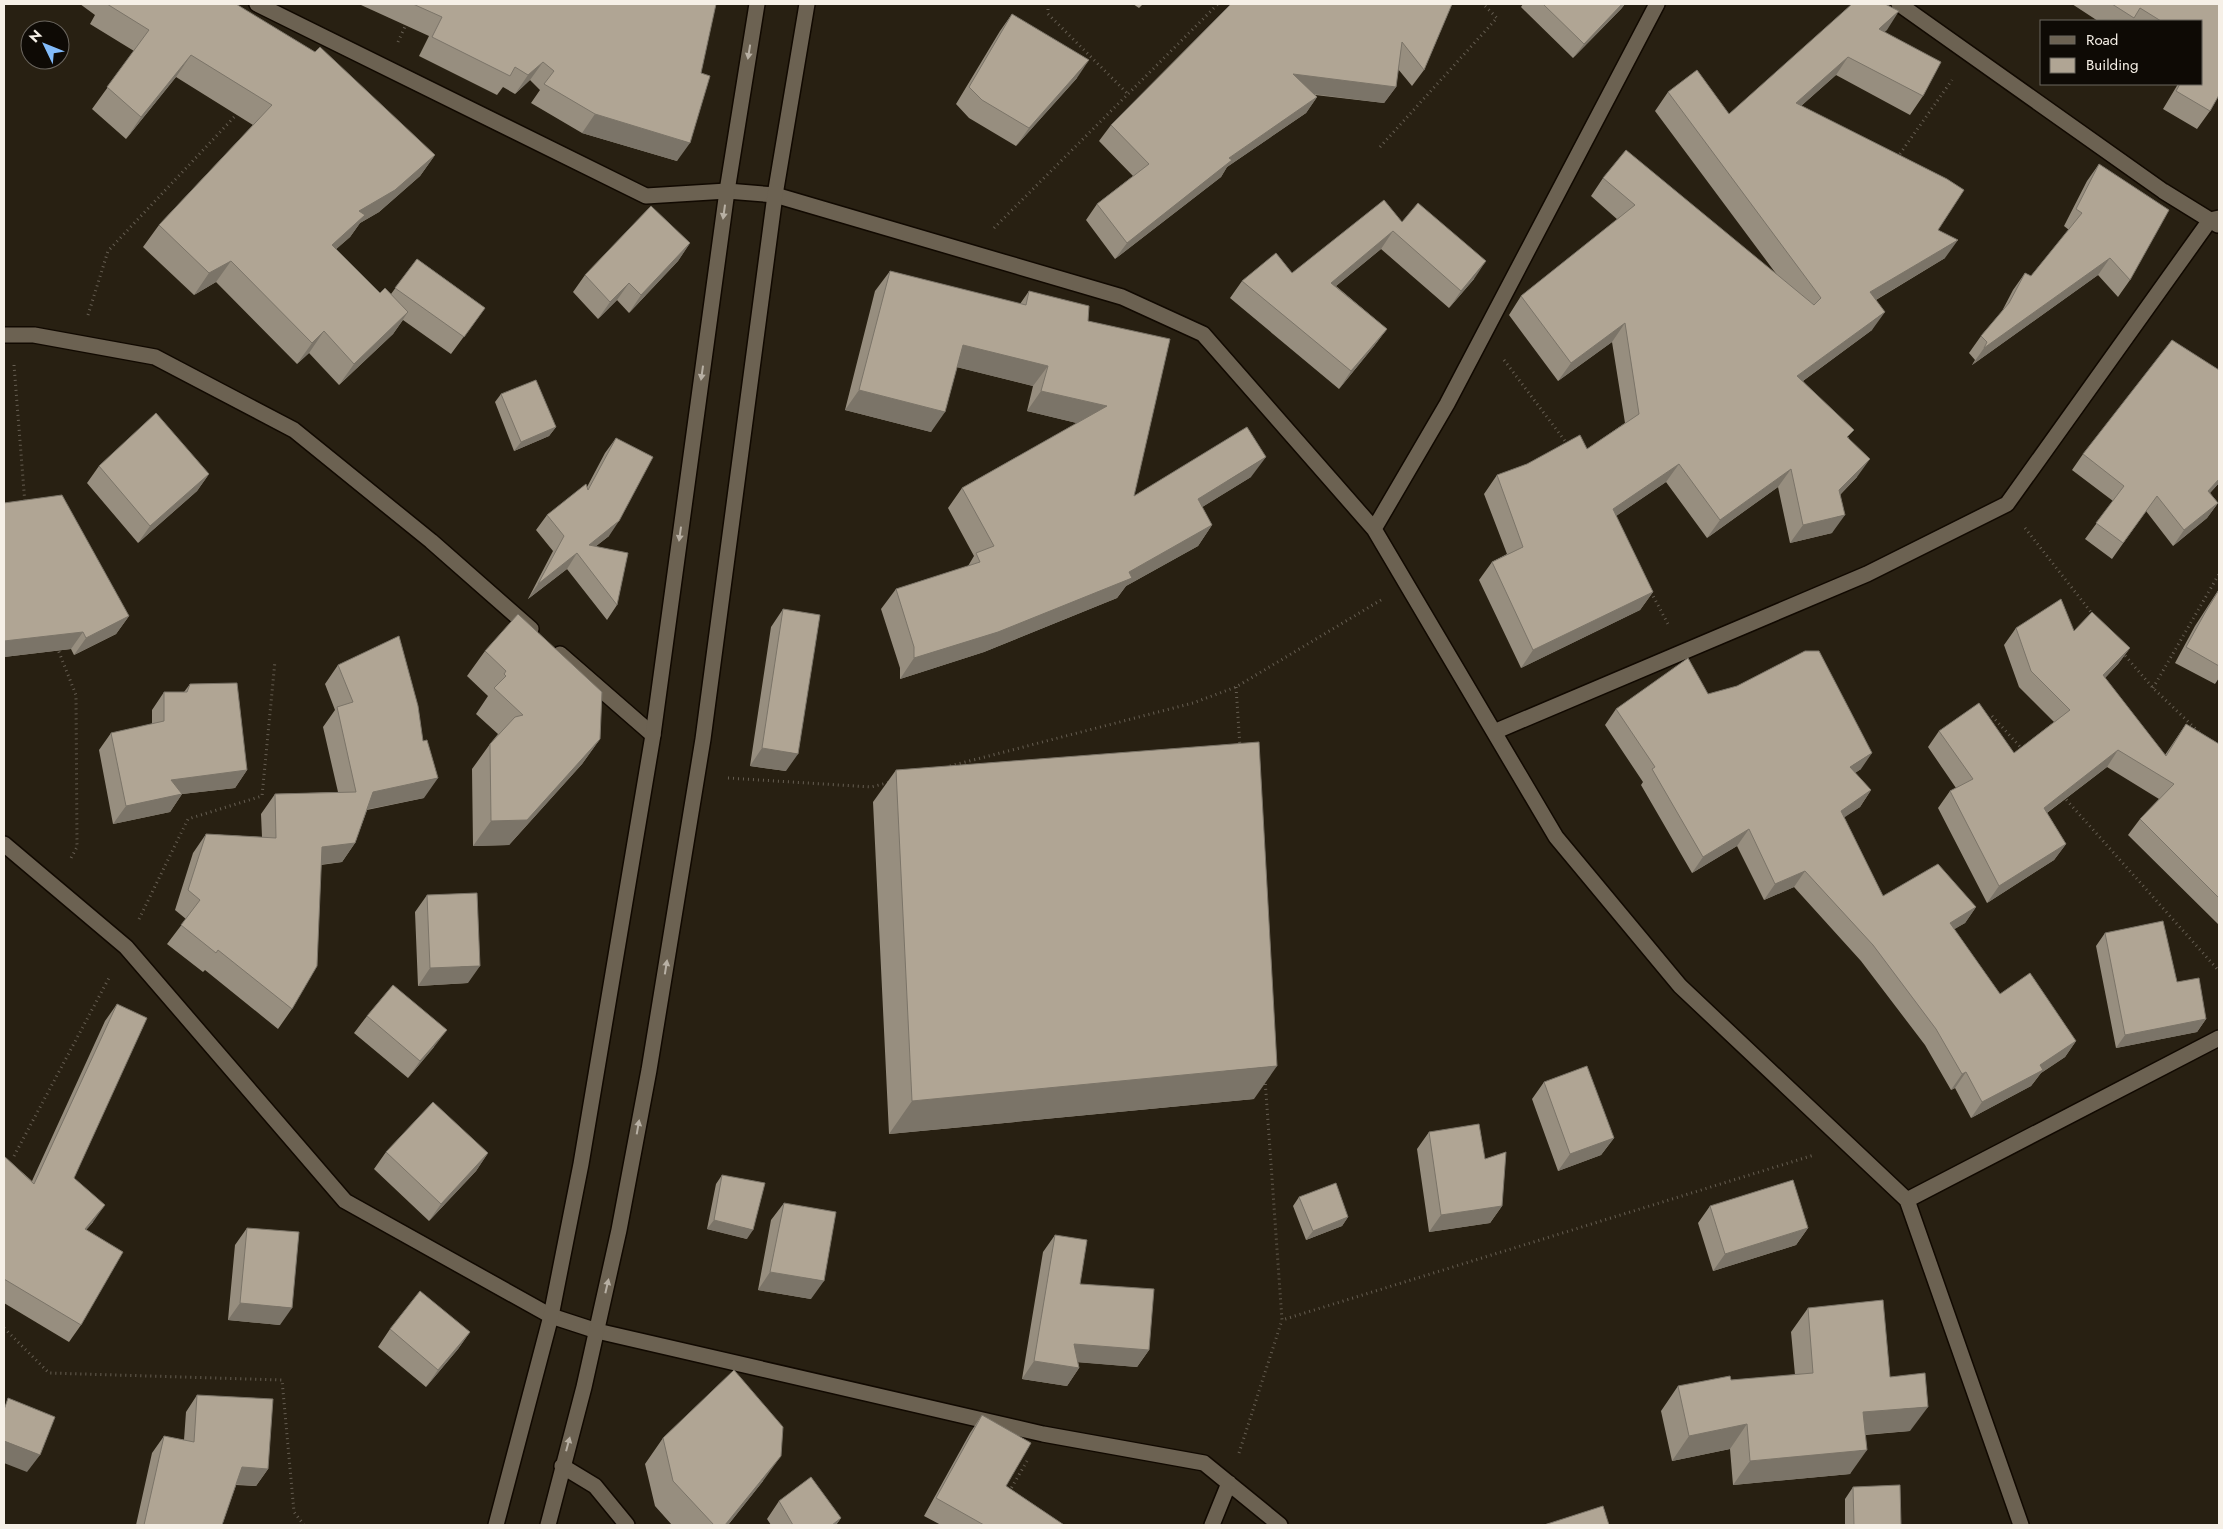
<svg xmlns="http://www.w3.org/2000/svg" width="2223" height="1529" viewBox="0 0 2223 1529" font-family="Jost,sans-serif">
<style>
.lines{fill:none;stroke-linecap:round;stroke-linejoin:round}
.street-casing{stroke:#110901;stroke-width:18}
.secondary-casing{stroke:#110901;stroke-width:18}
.path{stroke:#665e52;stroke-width:3;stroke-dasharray:1 4;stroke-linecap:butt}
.street{stroke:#6c6252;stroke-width:15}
.secondary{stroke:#6c6252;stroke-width:15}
.wall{fill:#978e7f}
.shaded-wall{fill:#7b7468}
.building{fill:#b0a594;stroke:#7b7468}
.oneway{fill:#b8b0a4}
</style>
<rect width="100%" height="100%" fill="#282012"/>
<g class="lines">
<defs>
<path id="street" d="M257,4l389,192 81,-5 48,4 347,102 81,37 171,195 73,-125 210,-400
M1899,4l264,187 55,34
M4,335h30l121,22 139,73 137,111 100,88
M1374,529l182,308 124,149 227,214
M560,654l93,81
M1494,732l373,-158 140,-70 203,-284 9,-2
M4,844l122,103 219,254 206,115 46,15 446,103 161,29 76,62
M562,1466l33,20 32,39
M1212,1525l17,-42
M2021,1525l-114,-325 312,-162"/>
<path id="secondary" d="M496,1525l55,-209 30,-152 72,-429 74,-544 30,-187
M548,1525l36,-138 35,-157 30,-160 54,-331 72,-544 32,-191"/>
</defs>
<use href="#street" class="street-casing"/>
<use href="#secondary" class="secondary-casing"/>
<path class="path" d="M1048,4v10l80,80
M398,42l9,-20
M1380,147l117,-129 -14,-14
M1897,158l55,-78
M994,228l224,-224
M88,315l20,-64 130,-138
M1504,360l64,85
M14,365l11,139
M2025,528l69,88
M1651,592l18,34
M57,647l19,48 1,152 -7,13
M2122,652l31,36 48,46
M1236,687l4,60
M2153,688l66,-114
M1992,716l31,34
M950,766l243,-63 43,-16 145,-87
M728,778l143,9 20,-5
M2063,796l156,175
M139,919l49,-100 74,-23 13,-135
M1265,1079l17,241 532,-165
M14,1156l96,-180
M4,1328l45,45 233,7 12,132 10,13
M1239,1453l43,-133
M1009,1492l18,-31"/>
<use href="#street" class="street"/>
<use href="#secondary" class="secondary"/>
</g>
<path class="wall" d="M80,4h156l199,151 -15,21 -41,36 -19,11 -10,14 -14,12 44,44 11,1 26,-35 68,49 -34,46 -48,-34 -10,14 -54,51 -30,-32 -12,11 -81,-82 -22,13 -51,-48 16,-22 94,-100 -77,-48 -50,62 -34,-30 42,-58 -44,-27 5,-9z
M362,4h354l-39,157 -95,-28 -51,-30 9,-13 -10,-10 -15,14 -12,-7 -6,8 -78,-39 10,-20 -68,-31z
M1133,4h10l-4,4z
M1235,4h217l-28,66 -12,16 -14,-17 -2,18 -12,16 -69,-8 2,2 -11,16 -79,54 -6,10 -106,82 -29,-39 11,-16 36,-28 -34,-35 12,-16z
M1523,4h102l-4,5 -48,49 -52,-51z
M2072,4h147l-9,107 -13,18 -34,-20 15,-25h24v-63h-104z
M1012,14l65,64 -61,68 -47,-28 -13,-14 44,-73z
M1887,30l-3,2 39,64 -13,19 -74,-40 -35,31 137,124 7,28 -69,42 -4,30 -69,51 46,57 8,39 -17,18 -8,38 -42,10 -12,-56 -71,51 -41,-56 -50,34 37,76 -13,18 -119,58 -42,-88 13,-18 15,-8 -23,-60 13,-19 90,-26 38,-26 -13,-81 -54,39 -49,-66 12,-19 97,-76 -27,-24 12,-18 174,97 -122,-164 13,-19 61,22z
M2099,164l31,116 -12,17 -20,-22 -126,90 3,-5 -6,-7 12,-17 20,-23 12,-23 12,-17 6,3 38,-46 -5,-4 23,-45z
M1402,222l72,57 -25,29 -68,-59 -45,37 51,43 -13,17 -35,43 -109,-91 12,-17 50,-8z
M690,243l-12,18 -49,52 -12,-13 -19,19 -25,-27 12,-17z
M890,271l130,33 9,-13 59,30 46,175 117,-19 -49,30 10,18 -14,21 -72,40 -9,12 -133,54 -84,27v-11l-19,-59 15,-20 72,-23 6,-10 -26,-48 14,-20 115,-65 -50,-12 6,-25 -76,-19 -26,65 -86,-22 30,-119z
M2219,370v113l-9,10 8,10 -11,15 -34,28 -27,-35 -34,48 -27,-20 28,-38 -41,-31 11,-16z
M501,394l55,33 -7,9 -35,15 -19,-49z
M616,438l-7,98 -13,10 21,59 -10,15 -40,-51 -39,30 25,-48 -17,-21 11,-15 40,-28 18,-34z
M99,466l110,8 -12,17 -59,52 -51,-60z
M4,503l125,113 -13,18 -42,21 -3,-6 -67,8z
M2219,589v89l-4,6 -40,-21 20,-37z
M783,609l3,162 -36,-5 21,-139z
M2016,628l58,3 56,17 -12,16 -13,14 60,77 21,-31 33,20v181l-91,-90 12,-16 19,-20 -52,-32 -60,46 19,31 -12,16 -67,43 -49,-95 12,-17 6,-3 -28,-41 11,-16 75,22 40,-31 -35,-35 -15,-42z
M485,651l115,88 -18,25 -73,81 -36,1 -1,-77 18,-25 8,-10 -22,-20 12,-18 -21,-20z
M338,665l86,133 -57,12 -12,33 -13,19 -21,3 -29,144 -14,20 -73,-59 -2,2 -36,-28 19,-25 -11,-9 18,-57 13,-19 56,3 -1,-23 14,-20 63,-2 -15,-65 12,-17 -10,-26z
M190,684l57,86 -12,18 -53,6 -12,18 -57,12 -14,-74 12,-17 41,-9v-14l12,-18h20z
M1708,694l153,75 -6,4 16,17 -11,17 -16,10 39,79 93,11 -11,16 -11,6 46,65 76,47 -11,16 -24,16 -10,13 -60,32 -16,-30 -4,2 -26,-45 -64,-84 -67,-74 -30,13 -27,-54 -45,27 -51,-88 2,-3 -38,-57 11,-16z
M896,770l358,329 -365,35 -16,-332z
M427,895l41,88 -50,3 -3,-74z
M2105,933l72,49 29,37 -9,13 -81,16 -20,-102z
M117,1004l-43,174 19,44 -7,8 -5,95 -12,17 -65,-39v-147l28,25 73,-160z
M367,1016l67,31 -26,31 -54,-45z
M1544,1082l70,56 -13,17 -43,16 -26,-72z
M1429,1132l56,27 17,47 -12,17 -61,9 -12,-83z
M386,1152l102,1 -12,18 -47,50 -55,-52z
M722,1175l25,64 -40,-10 9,-45z
M1299,1197l49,20 -6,9 -36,14 -13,-34z
M784,1203l27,96 -53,-9 13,-70z
M1710,1206l98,22 -12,17 -83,26 -15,-48z
M247,1228l33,97 -52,-5 7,-75z
M1055,1235l25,49 69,66 -12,17 -59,-5 1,6 -12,18 -45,-7 21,-127z
M1808,1308l82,69 20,54 -45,4 -15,39 -117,11 -3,-36 -58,12 -11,-50 17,-25 53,-6 64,-5 -4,-43z
M390,1329l80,3 -12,17 -32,38 -48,-40z
M197,1395l71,74 -12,17 -20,-1 -14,40h-86l16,-72 12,-17 20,4 2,-28z
M982,1415l24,71 58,39h-123l-17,-9 46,-83z
M663,1438l100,43 -35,44h-56l-17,-19 -10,-42z
M1853,1487l48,38h-56v-26z
M779,1501l62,17 -5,7h-65l-4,-6z"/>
<path class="shaded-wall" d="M1622,4h3l-4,5 -48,49 11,-14z
M1899,11l-12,19 -21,18 13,-19z
M191,55l-15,22 -50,62 15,-22z
M1848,57l-12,18 -53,47 13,-19z
M1089,60l-12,18 -61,68 13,-18z
M543,62l-13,18 -15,14 13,-19z
M1293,74l103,13 -12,16 -103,-13z
M1317,97l-11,16 -79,54 -6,10 -106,82 12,-16 102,-85z
M595,114l95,29 -13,18 -95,-28z
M435,155l-15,21 -41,36 -19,11 -10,14 -33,29 15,-21 27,-34z
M1393,231l-12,18 -62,51 12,-17z
M1958,240l-13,18 -88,53 13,-19z
M690,243l-12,18 -49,52 12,-18z
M2110,258l-12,17 -126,90 12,-17z
M231,261l-15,21 -22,13 15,-22z
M1486,261l-12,18 -25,29 12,-17z
M629,283l-12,17 -19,19 12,-17z
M408,312l-15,22 -54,51 15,-21z
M1885,312l-13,18 -87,64 12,-18z
M1625,323l-13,19 -54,39 13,-18z
M1387,329l-13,17 -35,43 12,-18z
M324,331l-15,22 -12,11 15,-21z
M963,345l85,21 -15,20 -85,-21z
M859,390l86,22 -14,20 -86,-22z
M1041,391l66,15 -14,21 -66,-16z
M556,427l-7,9 -35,15 7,-9z
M1266,457l-15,20 -68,42 15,-20z
M1870,459l-13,18 -31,32 13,-19z
M1679,464l-13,18 -66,45 13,-18z
M1791,469l-13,18 -71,51 13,-18z
M209,474l-12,17 -59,52 12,-17z
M2219,479v4l-22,24 11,-16z
M2218,503l-11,15 -34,28 11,-16z
M1845,515l-13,18 -42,10 13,-18z
M619,521l-10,15 -28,22 8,-13z
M1212,525l-14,21 -72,40 -9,12 -133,54 -84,27 14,-21 215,-86z
M577,553l-10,16 -39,30 10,-15z
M1653,592l-13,18 -119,58 12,-18z
M129,616l-13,18 -42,21 12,-17z
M83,632l-12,17 -67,8v-16z
M2130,648l-12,16 -26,28 11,-17z
M600,739l-18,25 -73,81 -36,1 18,-25z
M762,748l36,6 -12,17 -36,-5z
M2118,750l-11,17 -75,57 12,-16z
M1872,753l-11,16 -22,14 11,-16z
M247,770l-12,18 -53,6 -12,18 -57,12 13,-18 45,-26z
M438,778l-14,20 -65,13 14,-19z
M1871,790l-11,17 -30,20 11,-16z
M1749,829l-12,17 -45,27 11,-16z
M355,843l-13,19 -34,4 14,-19z
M2066,844l-12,16 -67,43 12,-17z
M1805,871l-11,16 -30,13 11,-16z
M1976,907l-11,16 -27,16 12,-16z
M480,966l-12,17 -50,3 12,-18z
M2206,1019l-9,13 -81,16 9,-13z
M447,1030l-13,17 -26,31 12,-17z
M2076,1041l-11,16 -24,16 -10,13 -60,32 11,-16z
M1277,1066l-23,33 -365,35 23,-33z
M1966,1072l-11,16 -4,2 11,-16z
M1614,1138l-13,17 -43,16 12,-17z
M488,1153l-12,18 -47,50 12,-17z
M105,1205l-12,17 -21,24 13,-17z
M1502,1206l-12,17 -61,9 12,-17z
M1348,1217l-6,9 -36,14 7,-9z
M714,1220l39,10 -6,9 -40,-10z
M1808,1228l-12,17 -83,26 12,-17z
M770,1272l54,9 -13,18 -53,-9z
M240,1303l52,5 -12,17 -52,-5z
M470,1332l-12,17 -32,38 12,-17z
M1074,1344l75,6 -12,17 -75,-6z
M1034,1361l45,7 -12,18 -45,-7z
M1928,1407l-18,24 -64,5 17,-24z
M1747,1424l-17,25 -58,12 17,-25z
M4,1441l36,14 -13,17 -23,-9z
M1867,1450l-17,24 -117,11 17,-24z
M781,1456l-18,25 -35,44h-3z
M242,1467l26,2 -12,17 -25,-2z
M841,1518l-5,7h-4z"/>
<path class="building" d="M107,4h129l79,48 5,-5 115,108 -40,35 -36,21 6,4 -33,30 48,48 5,-5 23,24 -54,52 -30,-33 -12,12 -81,-82 -22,12 -50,-48 113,-120 -81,-50 -50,62 -34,-30 42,-57z
M413,4h303l-15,69 9,3 -20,67 -95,-29 -51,-30 10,-13 -11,-9 -15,13 -13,-8 -5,9 -78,-39 10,-20z
M1231,4h221l-28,66 -22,-28 -6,45 -103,-13 24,23 -88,61 3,2 -105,83 -30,-39 52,-40 -38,-39z
M1543,4h79l-38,40z
M1852,4h33l14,7 -20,18 62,33 -18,34 -75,-39 -52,46 151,76 17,11 -26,40 20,10 -88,52 15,20 -88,64 57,54 -7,7 23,22 -31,31 6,25 -42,10 -12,-56 -71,51 -41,-56 -66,45 40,83 -120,58 -41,-88 31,-15 -26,-72 30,-11 53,-29 7,14 52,-35 -14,-91 -54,40 -50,-67 114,-91 -32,-27 23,-28 188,155 7,-7 -153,-206 29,-22 32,44z
M2112,4h107v91l-9,16 -34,-20 4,-7h22v-63h-41l-21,-13 -6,10z
M1012,14l77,46 -60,68 -47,-28 -13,-13z
M2099,164l70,46 -39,70 -20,-22 -126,90 3,-6 -6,-6 28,-33 16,-30 6,3 51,-63 -6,-4z
M1384,200l18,22 16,-19 68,58 -25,30 -68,-60 -62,52 56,46 -36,42 -109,-90 34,-28 16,20z
M651,206l39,37 -49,52 -12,-12 -19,19 -25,-27z
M417,259l68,49 -21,29 -69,-49z
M890,271l136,34 3,-14 60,15 -1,15 82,18 -36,157 113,-69 19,30 -68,42 14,26 -83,47 3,6 -134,54 -84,26v-11l-18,-58 84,-27 -4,-9 18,-7 -32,-58 145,-82 -66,-15 7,-25 -85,-21 -18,67 -86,-22z
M2172,340l47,30v109l-11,12 10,12 -34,27 -27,-34 -34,47 -27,-20 28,-37 -41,-32z
M536,380l20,47 -35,15 -20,-48z
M156,413l53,61 -59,52 -51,-60z
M616,438l37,19 -34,64 -30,24 39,8 -11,52 -40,-52 -39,31 26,-48 -17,-21 39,-31 2,6z
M62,495l67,121 -43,22 -3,-6 -79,9v-138z
M2219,590v76l-33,-19 20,-36z
M2061,599l13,32 18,-19 38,36 -27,27 63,81 20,-32 33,20v154l-79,-79 34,-35 -56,-34 -74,58 22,36 -67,42 -49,-95 23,-12 -34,-48 40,-28 35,50 56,-43 -39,-39 -15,-43z
M783,609l37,6 -22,139 -36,-6z
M518,614l84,78 -2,47 -73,81 -36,1 -1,-77 25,-27 8,-2 -29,-27 12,-12 -2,-2 2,-3 -21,-20z
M399,636l19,70 5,35 4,-1 11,38 -65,14 -18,51 -33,4 -5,119 -25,43 -74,-59 -2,3 -35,-28 19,-25 -12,-10 18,-56 70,4 -1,-44 81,-2 -19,-85 16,-5 -15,-37z
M1805,651h14l53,102 -22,14 21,23 -30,21 42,85 55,-32 38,43 -26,16 50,71 30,-21 46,68 -36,24 3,5 -61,32 -16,-30 -4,2 -26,-45 -63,-84 -68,-74 -30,13 -26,-55 -46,28 -51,-88 3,-2 -39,-58 72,-51 20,36 29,-8z
M237,683l10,87 -76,10 11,14 -56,12 -15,-73 53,-12v-29h23l3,-8z
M1259,742l18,324 -365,35 -16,-331z
M477,893l3,73 -50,2 -3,-73z
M2163,921l14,61 22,-4 7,41 -81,16 -20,-102z
M393,985l54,45 -27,31 -53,-45z
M117,1004l30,14 -73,160 31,27 -20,24 38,23 -42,73 -77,-46v-123l30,28z
M1587,1066l27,72 -44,16 -26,-72z
M433,1102l55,51 -47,51 -55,-52z
M1479,1124l6,35 21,-7 -4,54 -61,9 -12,-83z
M722,1175l43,8 -12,47 -39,-10z
M1793,1180l15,48 -83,26 -15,-48z
M1336,1183l12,34 -35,14 -14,-34z
M784,1203l52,9 -12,69 -54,-9z
M247,1228l52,4 -7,76 -52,-5z
M1055,1235l32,5 -7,44 74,5 -5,61 -75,-6 5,24 -45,-7z
M420,1291l50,41 -32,38 -48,-41z
M1883,1300l7,77 35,-4 3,34 -65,5 4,38 -117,11 -3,-37 -58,12 -11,-50 52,-10 1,4 82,-7 -5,-65z
M734,1370l49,57 -2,29 -56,69h-11l-41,-44 -10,-43z
M197,1395l76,4 -5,70 -26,-2 -20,58h-78l20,-89 30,6z
M8,1398l47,19 -15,38 -36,-14v-31z
M982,1415l49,28 -25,43 58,39h-80l-48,-27z
M811,1477l30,41 -9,7h-39l-14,-24z
M1900,1485l1,40h-47l-1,-38z
M1603,1506l6,19h-65z"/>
<defs><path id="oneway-solid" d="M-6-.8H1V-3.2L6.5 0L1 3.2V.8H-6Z" transform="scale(1.25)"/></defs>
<g class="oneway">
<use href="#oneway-solid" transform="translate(749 52) rotate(99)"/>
<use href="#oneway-solid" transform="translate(724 212) rotate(98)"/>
<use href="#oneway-solid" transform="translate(702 373) rotate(98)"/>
<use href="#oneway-solid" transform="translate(680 534) rotate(98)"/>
<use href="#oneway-solid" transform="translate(666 967) rotate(-81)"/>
<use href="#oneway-solid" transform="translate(638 1127) rotate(-80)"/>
<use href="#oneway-solid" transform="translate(607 1286) rotate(-77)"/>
<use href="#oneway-solid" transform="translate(568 1444) rotate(-75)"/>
</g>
<rect width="2223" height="1529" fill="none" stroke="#f6f0e7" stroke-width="10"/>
<rect x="2040" y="20" width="162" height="65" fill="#0e0a05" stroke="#6b665f"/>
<rect x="2050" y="36" width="25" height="8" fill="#6c6252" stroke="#6b665f"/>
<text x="2086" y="45" font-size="15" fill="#f6f0e7">Road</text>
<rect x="2050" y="58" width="25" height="15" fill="#b0a594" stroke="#6b665f"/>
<text x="2086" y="70" font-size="15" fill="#f6f0e7">Building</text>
<g transform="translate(45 45) rotate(313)"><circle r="24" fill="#0e0a05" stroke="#6b665f"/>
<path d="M0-4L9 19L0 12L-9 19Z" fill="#83bcfb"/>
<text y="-8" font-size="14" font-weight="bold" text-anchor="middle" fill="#f6f0e7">N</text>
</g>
</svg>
